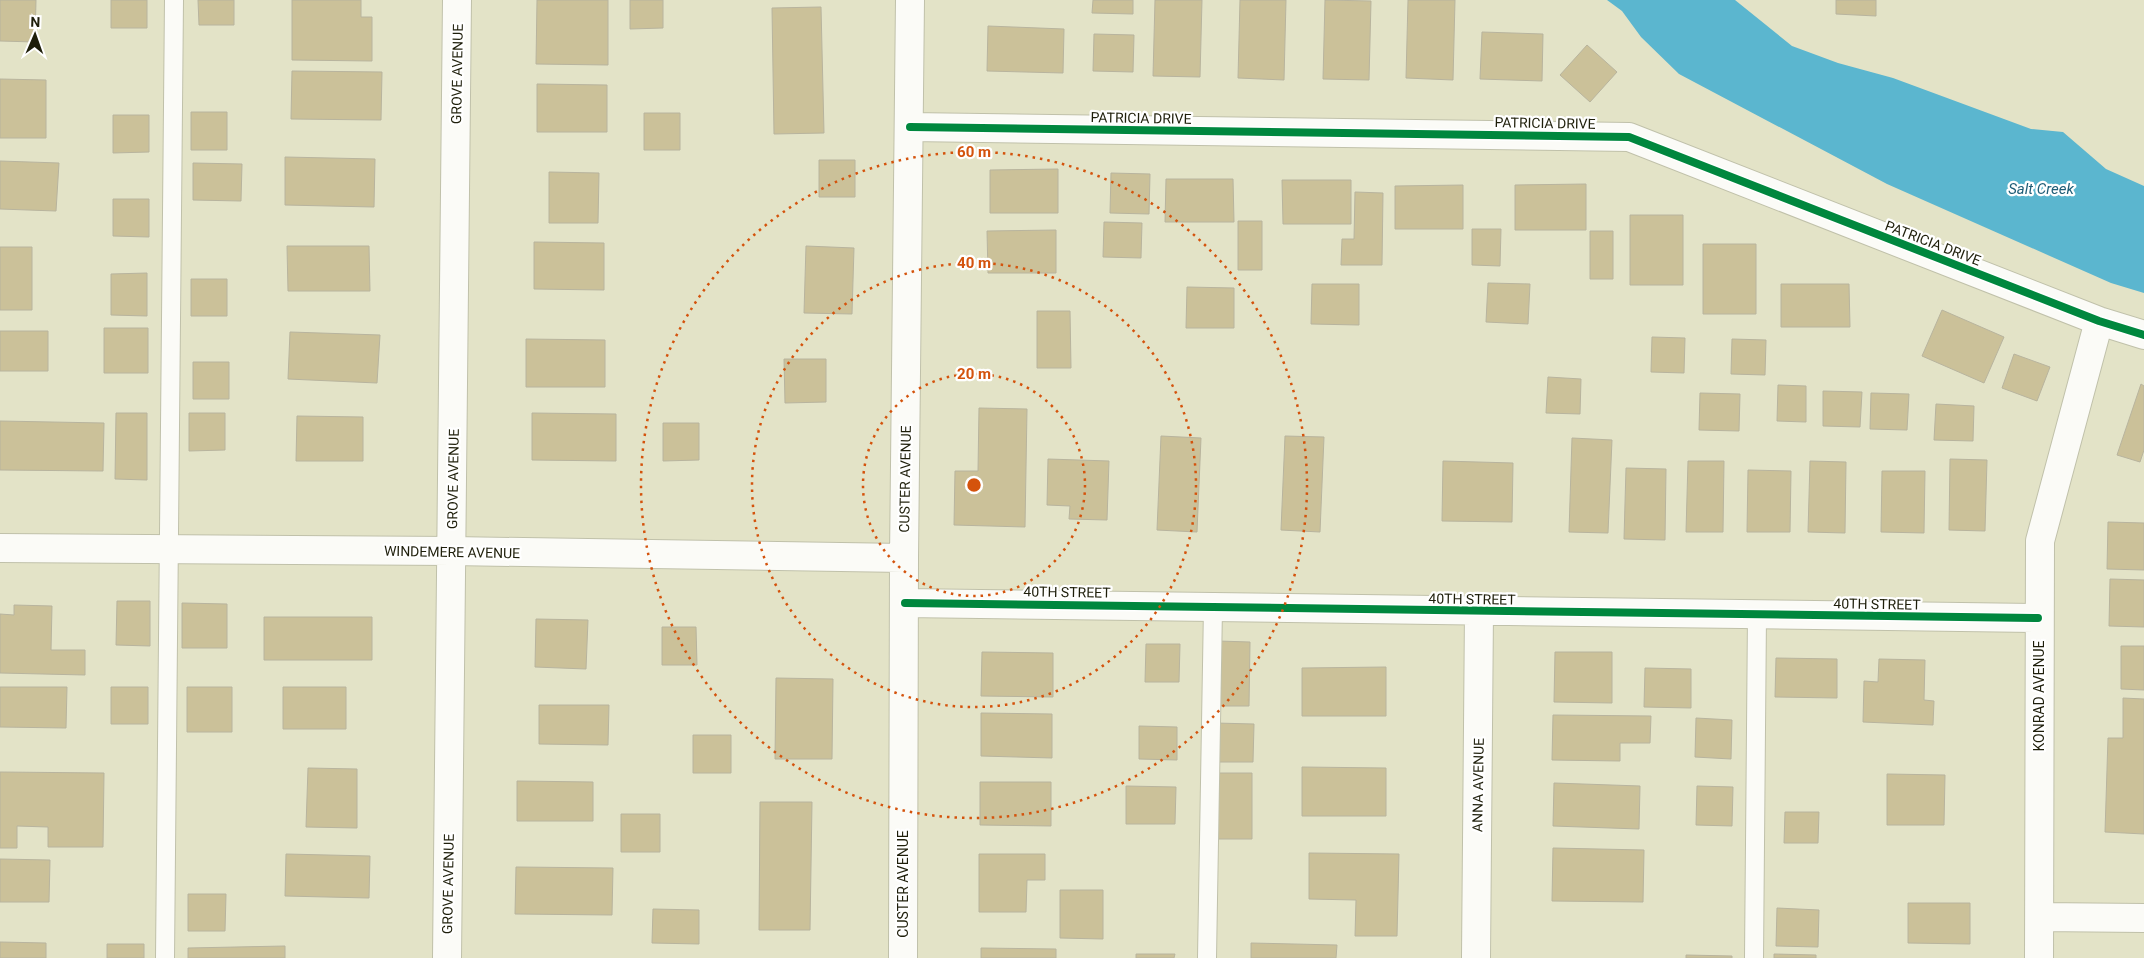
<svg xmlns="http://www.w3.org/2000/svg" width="2144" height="958" viewBox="0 0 2144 958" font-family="Roboto,sans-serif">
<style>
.water{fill:#5bb6cf}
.building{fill:#cbc199;stroke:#b8b49e}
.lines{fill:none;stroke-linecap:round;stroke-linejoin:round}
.lane-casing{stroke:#c0c1aa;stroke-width:20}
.street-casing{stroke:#c0c1aa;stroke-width:30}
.lane{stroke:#fbfbf7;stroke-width:18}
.street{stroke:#fbfbf7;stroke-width:28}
.cycleway-casing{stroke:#fff;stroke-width:11}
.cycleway{stroke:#00873e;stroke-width:8}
.ring{fill:none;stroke:#d4530c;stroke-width:2.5;stroke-dasharray:2.5 5}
.labels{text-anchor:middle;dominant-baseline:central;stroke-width:4.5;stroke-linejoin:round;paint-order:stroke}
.street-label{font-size:14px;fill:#1e1e0a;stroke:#fff}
.water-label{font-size:15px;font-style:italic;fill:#1f5d77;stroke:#fff}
.centre{fill:#d4530c;stroke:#fff;stroke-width:2.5}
.ring-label{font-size:15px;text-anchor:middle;font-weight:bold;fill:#d4530c;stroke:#fff;stroke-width:4.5;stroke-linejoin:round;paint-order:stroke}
</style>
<rect width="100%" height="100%" fill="#e3e3c7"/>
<path class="water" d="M1607,0h128l57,46 46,17 55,15 138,51 32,3 43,37 38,17v107l-33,-10 -224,-99 -208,-110 -38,-37 -19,-26z"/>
<path class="building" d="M0,0h36l-1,42 -35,-1z
M111,0h36v28h-36z
M198,0h36v25h-35z
M292,0h69v17h11v44l-80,-1z
M537,0h71v65l-72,-1z
M630,0h33v28l-33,1z
M1093,0h40v14l-41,-1z
M1155,0h47l-2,77 -47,-1z
M1240,0h46l-2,80 -46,-2z
M1325,0l46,1 -2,79 -46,-1z
M1408,0h47l-2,80 -47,-2z
M1836,0h40v16l-40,-2z
M821,7l3,126 -50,1 -2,-126z
M988,26l76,3 -1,44 -76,-2z
M1482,32l61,2 -1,47 -62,-2z
M1094,34l40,1 -1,37 -40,-1z
M1587,45l30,27 -27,30 -30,-27z
M292,71l90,1 -1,48 -90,-1z
M0,79l46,1v58h-46z
M537,84l70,1v47h-70z
M191,112h36v38h-36z
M644,113h36v37h-36z
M113,115h36v37l-36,1z
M285,157l90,2 -1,48 -89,-2z
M819,160h36v37h-36z
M0,161l59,2 -3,48 -56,-2z
M193,163l49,1 -1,37 -48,-1z
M1058,169v44h-68v-43z
M549,172l50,1 -1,50h-49z
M1111,173l39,1 -1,40 -39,-1z
M1166,179h67l1,43h-69z
M1282,180h69v44h-68z
M1586,184v46h-71v-45z
M1463,185v44h-68v-43z
M1355,192l28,1 -1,72h-41l1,-26h12z
M113,199h36v38l-36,-1z
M1630,215h53v70h-53z
M1238,221h24v49h-24z
M1104,222l38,1 -1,35 -38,-1z
M1472,229h29l-1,37 -28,-1z
M1056,230v43h-68l-1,-42z
M1590,231h23v48h-23z
M534,242l70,1v47l-70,-1z
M1703,244h53v70h-53z
M287,246h82l1,45h-82z
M806,246l48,2 -2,66 -48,-1z
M0,247h32v63h-32z
M147,273v43l-36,-1v-41z
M191,279h36v37h-36z
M1488,283l42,1 -2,40 -42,-2z
M1312,284h47v41l-48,-1z
M1781,284h68l1,43h-69z
M1187,287l47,1v40h-48z
M1942,310l62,27 -20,46 -62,-27z
M1037,311h33l1,57h-34z
M104,328h44v45h-44z
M0,331h48v40h-48z
M290,332l90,3 -3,48 -89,-4z
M1652,337l33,1 -1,35 -33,-1z
M526,339l79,1v47h-79z
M1732,339l34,1 -1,35 -34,-1z
M2014,354l36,13 -13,34 -35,-13z
M784,359h42v43l-41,1z
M193,362h36v37h-36z
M1548,377l33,2 -1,35 -34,-1z
M2141,384l3,2v64l-4,12 -23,-7z
M1778,385l28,1v36l-29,-1z
M1823,391l39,1 -2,35 -37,-1z
M1700,393l40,1 -1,37 -40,-1z
M1871,393l38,1 -2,36 -37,-1z
M1936,404l38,2 -1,35 -39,-1z
M979,408l48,1 -2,118 -71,-2 1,-54h23z
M116,413h31v67l-32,-1z
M189,413h36v37l-36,1z
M532,413l84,1v47l-84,-1z
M297,416l66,1v44h-67z
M0,421l104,2 -1,48 -103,-1z
M663,423h36v37l-36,1z
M1161,436l40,2 -4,94 -40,-2z
M1285,436l39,1 -4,95 -39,-2z
M1572,438l40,2 -4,93 -39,-1z
M1048,459l61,2 -2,59 -38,-1 1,-13 -23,-1z
M1950,459l37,1 -2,71 -36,-1z
M1443,461l70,2 -1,59 -70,-1z
M1688,461h36l-1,71h-37z
M1810,461l36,1 -1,71 -37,-1z
M1626,468l40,1 -1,71 -41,-1z
M1748,470l43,1 -1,61h-43z
M1882,471h43l-1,62 -43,-1z
M2108,522l36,1v47l-37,-1z
M2110,579l34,1v47l-35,-1z
M117,601h33v45l-34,-1z
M182,603l45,1v44h-45z
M14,605l38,1 -1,44h34v25l-85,-2v-59l14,1z
M264,617h108v43h-108z
M536,619l52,1 -2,49 -51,-2z
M662,627h34l1,38h-35z
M1218,641l32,1 -1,64h-32z
M1146,644h34l-1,38h-34z
M2121,646h23v44l-23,-1z
M982,652l71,1v44l-72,-1z
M1555,652h57v51l-58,-1z
M1776,658l61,1v39l-62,-1z
M1879,659l46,1 -1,40 10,1 -1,24 -70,-3 1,-41 14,1z
M1386,667v49h-84v-48z
M1645,668l46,1v39l-47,-1z
M776,678l57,1 -1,80h-57z
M0,687h67l-1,41 -66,-1z
M111,687h37v37h-37z
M187,687h45v45h-45z
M283,687h63v42h-63z
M2123,698l21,1v135l-39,-2 3,-94h15z
M539,705h70l-1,40 -69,-1z
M981,713l71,1v44l-71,-2z
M1553,715l98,1 -1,27h-30v18l-68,-1z
M1696,718l36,2 -1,39 -36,-2z
M1215,723l39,1 -1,38h-38z
M1139,726l38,1v33l-38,-1z
M693,735h38v38h-38z
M1302,767l84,1v48h-84z
M308,768l49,1v59l-51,-1z
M0,772l104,1 -1,74h-55v-20l-31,-1v22h-17z
M1213,773h39v66h-39z
M1887,774l58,1 -1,50h-57z
M517,781l76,1v39h-76z
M980,782h71v44l-71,-1z
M1554,783l86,3 -1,43 -86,-3z
M1126,786l50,1 -1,37h-49z
M1697,786l36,1 -1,39 -36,-1z
M760,802h52l-2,128h-51z
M1785,812h34l-1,31h-34z
M621,814h39v38h-39z
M1553,848l91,2 -1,52 -91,-1z
M1309,853l90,1 -2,82h-42l1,-36 -47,-1z
M286,854l84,2 -1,42 -84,-2z
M979,854h66v26h-18l-1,32h-47z
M0,859l50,1 -1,42h-49z
M516,867l97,1 -1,47 -97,-1z
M1060,890h43v49l-43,-1z
M188,894h38l-1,37h-37z
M1908,903h62v41l-62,-1z
M1777,908l42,2 -1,37 -42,-1z
M653,909l46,1v34l-47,-1z
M0,942l46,1v15h-46z
M1251,943l86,2 -1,13h-85z
M107,944h37v14h-37z
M285,946v12h-97v-10z
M981,948l75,1v9h-75z
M1136,954h39l-1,4h-38z
M1774,954l42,1v3h-42z
M1686,955l46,1v2h-46z"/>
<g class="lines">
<defs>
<path id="lane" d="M165,958l9,-958
M1207,958l6,-351
M1754,958l3,-343"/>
<path id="street" d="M910,127l719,10 470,184 45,14
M0,548l452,3 452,7
M905,603l1133,15
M2040,917l104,1
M447,958l10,-958
M903,958l1,-400 6,-558
M1476,958l3,-347
M2039,958l1,-417 59,-220"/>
</defs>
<use href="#lane" class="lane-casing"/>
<use href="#street" class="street-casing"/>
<use href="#lane" class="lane"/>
<use href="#street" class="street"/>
<defs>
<path id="cycleway" d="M910,127l719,10 470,184 45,14
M905,603l1133,15"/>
</defs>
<use href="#cycleway" class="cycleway-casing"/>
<use href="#cycleway" class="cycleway"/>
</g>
<g class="ring">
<circle cx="974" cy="485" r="111"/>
<circle cx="974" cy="485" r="222"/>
<circle cx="974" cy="485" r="333"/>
</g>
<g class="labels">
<g class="street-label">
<text transform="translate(457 74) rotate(-89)">GROVE AVENUE</text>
<text transform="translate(1141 118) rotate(1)">PATRICIA DRIVE</text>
<text transform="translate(1545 123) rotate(1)">PATRICIA DRIVE</text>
<text transform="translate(1933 243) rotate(21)">PATRICIA DRIVE</text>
<text transform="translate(453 479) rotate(-89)">GROVE AVENUE</text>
<text transform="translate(905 479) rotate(-89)">CUSTER AVENUE</text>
<text transform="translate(452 552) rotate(1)">WINDEMERE AVENUE</text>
<text transform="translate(1067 592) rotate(1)">40TH STREET</text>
<text transform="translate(1472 599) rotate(1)">40TH STREET</text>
<text transform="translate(1877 604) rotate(1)">40TH STREET</text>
<text transform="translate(2039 696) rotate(-90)">KONRAD AVENUE</text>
<text transform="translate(1478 785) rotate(-89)">ANNA AVENUE</text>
<text transform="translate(448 884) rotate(-89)">GROVE AVENUE</text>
<text transform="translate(903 884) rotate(-90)">CUSTER AVENUE</text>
</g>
<g class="water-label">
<text x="2041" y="189">Salt Creek</text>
</g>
</g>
<circle cx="974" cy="485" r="8" class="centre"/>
<g class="ring-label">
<text x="974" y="157">60 m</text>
<text x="974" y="268">40 m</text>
<text x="974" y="379">20 m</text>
</g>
<g transform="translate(35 35) rotate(2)" stroke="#ffffff" stroke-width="4" paint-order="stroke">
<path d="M0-4L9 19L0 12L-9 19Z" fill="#1e1e0a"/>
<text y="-8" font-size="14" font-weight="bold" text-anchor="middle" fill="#1e1e0a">N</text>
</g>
</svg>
